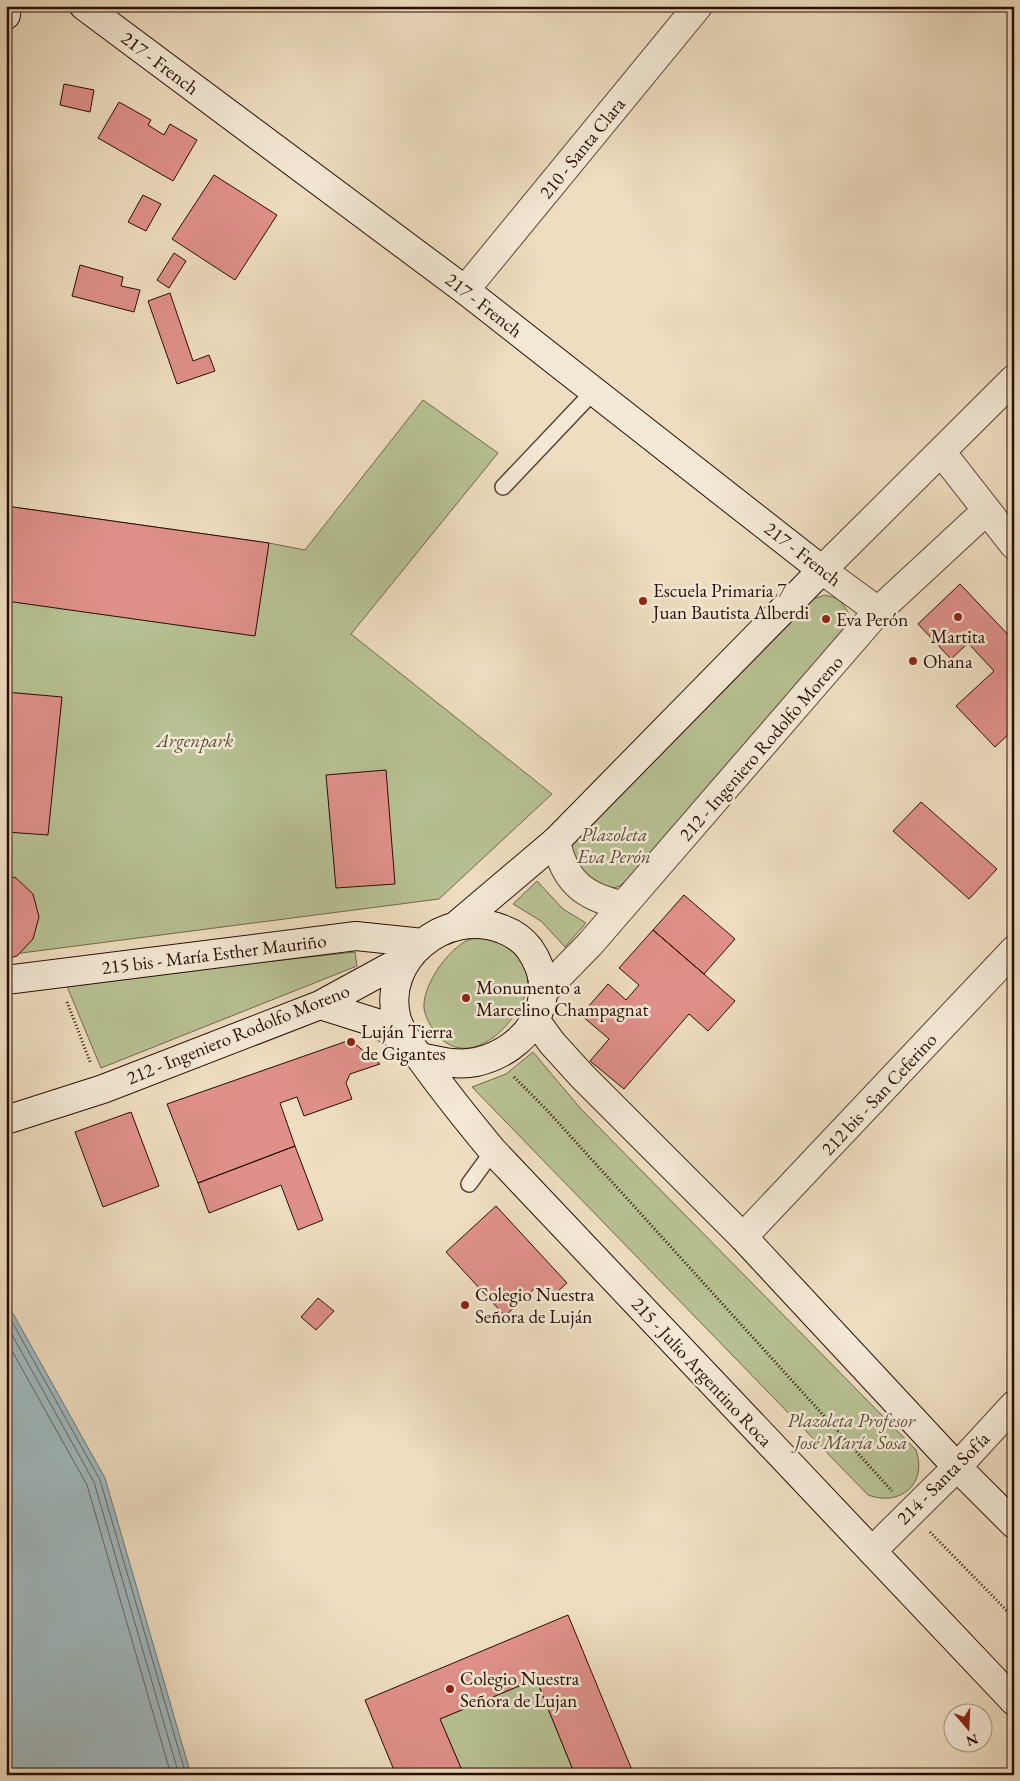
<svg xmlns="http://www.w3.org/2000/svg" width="1020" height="1781" viewBox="0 0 1020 1781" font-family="'EB Garamond',serif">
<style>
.green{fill:#b7c193;stroke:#70674a}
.water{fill:#9fb8be;stroke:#6f7473}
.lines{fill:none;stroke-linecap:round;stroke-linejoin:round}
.shore{stroke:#646260;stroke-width:1}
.building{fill:#df908a;stroke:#280d02}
.lane-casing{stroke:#5a4132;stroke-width:18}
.street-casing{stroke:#5a4132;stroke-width:30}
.secondary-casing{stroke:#280d02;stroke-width:30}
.path{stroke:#280d02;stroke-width:3;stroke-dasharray:1 2.5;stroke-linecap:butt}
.lane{stroke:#f4e9d6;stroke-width:15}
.street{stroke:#f4e9d6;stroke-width:28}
.secondary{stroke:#f4e9d6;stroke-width:28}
.poi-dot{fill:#8f2418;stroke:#f4e9d6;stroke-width:2}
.labels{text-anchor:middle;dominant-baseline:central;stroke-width:5;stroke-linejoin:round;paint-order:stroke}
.street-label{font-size:19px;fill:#280d02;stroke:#f4e9d6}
.poi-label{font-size:19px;fill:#280d02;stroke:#f4e9d6;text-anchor:start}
.park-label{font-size:19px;font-style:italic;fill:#5a4c35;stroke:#f4e9d6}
</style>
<rect width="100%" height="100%" fill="#eeddc0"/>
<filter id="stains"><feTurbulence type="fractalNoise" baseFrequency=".004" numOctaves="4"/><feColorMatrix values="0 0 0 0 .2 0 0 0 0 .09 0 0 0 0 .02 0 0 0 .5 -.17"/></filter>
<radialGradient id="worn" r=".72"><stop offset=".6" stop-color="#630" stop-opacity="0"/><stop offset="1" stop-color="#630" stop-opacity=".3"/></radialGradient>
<path class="green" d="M423,400l75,53 -147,181 201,160 -113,105 -433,56v-449l263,37 36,7z
M825,595l14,4 9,13 -3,15 -207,242 -18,17 -10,3 -31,-14 -9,-30 240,-245z
M537,881l26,28 23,14 -21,24 -24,-26 -28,-17z
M486,936l36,15c10,30 7,45 -12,70 -20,25 -52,41 -75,11 -5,-7 -10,-15 -11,-24 -2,-22 24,-59 44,-68 5,-2 12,-3 18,-4z
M355,952l2,14 -256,102 -35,-84z
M533,1052l48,57 335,341c12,34 -16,57 -48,45l-396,-408 34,-13z
M536,1679l39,96h-111l-24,-56z"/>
<path class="water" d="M6,1301l99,177 86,297h-185z"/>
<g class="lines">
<path class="shore" d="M6,1311l94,169 86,295
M6,1324l88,158 85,293
M6,1340l81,145 84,290"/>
</g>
<path class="building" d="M64,84l30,6 -4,22 -30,-7z
M119,102l32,18 -3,5 16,10 6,-11 27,16 -24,41 -75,-43z
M214,175l63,40 -42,65 -63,-41z
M143,195l18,9 -15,27 -18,-9z
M174,253l12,8 -17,27 -12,-8z
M80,265l43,12 -2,9 19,4 -6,22 -62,-16z
M170,293l23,68 16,-6 6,16 -38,13 -29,-83z
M6,506l263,37 -14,93 -249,-35z
M960,584l54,57v88l-19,18 -39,-41 38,-35 -26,-28 -17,16 -33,-35z
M6,692l56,5 -14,138 -42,-3z
M386,770l9,114 -59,4 -10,-113z
M921,802l76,67 -28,30 -76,-68z
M6,875l10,3 17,16 6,23 -6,22 -16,17 -11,3z
M684,895l51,44 -31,35 -51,-44z
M653,930l82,71 -27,30 -19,-17 -65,75 -34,-28 19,-22 -28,-24 27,-31 18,16 13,-15 -20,-17z
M350,1040l30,24 -30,10 -4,9 6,16 -48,17 -7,-19 -17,6 15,43 -97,37 -31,-79z
M131,1112l28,74 -56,21 -28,-75z
M295,1146l28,74 -25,10 -17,-45 -72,28 -11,-30z
M496,1206l71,77 -20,18 -12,-13 -30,28 -59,-64z
M318,1298l16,13 -18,19 -15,-13z
M568,1615l66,160h-59l-39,-96 -96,40 24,56h-68l-31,-75z"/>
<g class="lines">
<defs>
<path id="lane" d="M503,487l91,-96
M469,1184l24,-33"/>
<path id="street" d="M465,290l233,-284
M942,453l72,92
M878,611l-56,-41 192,-191
M556,841c8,39 27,56 66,64
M543,992l47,-48 288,-333 108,-100
M743,1237l271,-287
M872,1551l85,-84 57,-62"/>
<path id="secondary" d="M84,6l381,284 357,280 -266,271 -98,83
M6,15l1,-9
M6,980l350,-44 67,7
M320,1005l57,18 30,18
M536,1021l16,22 30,33 161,161 214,230 57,57
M420,1057c19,4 37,9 56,5 53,-12 88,-65 53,-114 -7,-9 -16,-15 -27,-19 -56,-22 -122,31 -105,91 5,15 15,27 24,39 23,32 47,62 72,92l521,550
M6,1120l97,-31 217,-84 90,-49"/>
</defs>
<use href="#lane" class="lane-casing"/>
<use href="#street" class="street-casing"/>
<use href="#secondary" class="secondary-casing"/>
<path class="path" d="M67,1002l24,62
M514,1077l31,31 347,383
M930,1532l84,86"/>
<use href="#lane" class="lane"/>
<use href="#street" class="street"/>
<use href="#secondary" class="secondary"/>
</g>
<g class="poi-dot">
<circle cx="643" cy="601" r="5"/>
<circle cx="958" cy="617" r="5"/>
<circle cx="826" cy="619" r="5"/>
<circle cx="913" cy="661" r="5"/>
<circle cx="466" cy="998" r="5"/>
<circle cx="351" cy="1042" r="5"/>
<circle cx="465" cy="1305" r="5"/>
<circle cx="450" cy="1689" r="5"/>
</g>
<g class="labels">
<g class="street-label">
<text transform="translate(160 63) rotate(37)">217 - French</text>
<text transform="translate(582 148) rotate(-51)">210 - Santa Clara</text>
<text transform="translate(484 305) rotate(38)">217 - French</text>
<text transform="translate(803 554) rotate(38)">217 - French</text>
<text transform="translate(761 748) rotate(-49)">212 - Ingeniero Rodolfo Moreno</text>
<text transform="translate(214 954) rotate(-7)">215 bis - María Esther Mauriño</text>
<text transform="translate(238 1034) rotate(-22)">212 - Ingeniero Rodolfo Moreno</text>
<text transform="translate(879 1094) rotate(-47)">212 bis - San Ceferino</text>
<text transform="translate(702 1372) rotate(47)">215 - Julio Argentino Roca</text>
<text transform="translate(943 1478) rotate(-45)">214 - Santa Sofía</text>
</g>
<g class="poi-label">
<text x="653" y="590">Escuela Primaria 7<tspan x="653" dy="22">Juan Bautista Alberdi</tspan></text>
<text x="836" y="619">Eva Perón</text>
<text x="958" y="636" text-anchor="middle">Martita</text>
<text x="923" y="661">Ohana</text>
<text x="476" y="987">Monumento a<tspan x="476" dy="22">Marcelino Champagnat</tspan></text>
<text x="361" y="1031">Luján Tierra<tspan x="361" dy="22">de Gigantes</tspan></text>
<text x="475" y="1294">Colegio Nuestra<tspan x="475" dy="22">Señora de Luján</tspan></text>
<text x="460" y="1678">Colegio Nuestra<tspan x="460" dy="22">Señora de Lujan</tspan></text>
</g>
<g class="park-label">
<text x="195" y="740">Argenpark</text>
<text x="614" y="834">Plazoleta<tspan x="614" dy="22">Eva Perón</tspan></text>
<text x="851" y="1420">Plazoleta Profesor<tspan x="851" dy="22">José María Sosa</tspan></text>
</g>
</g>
<rect width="1020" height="1781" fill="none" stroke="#eeddc0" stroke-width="25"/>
<rect x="8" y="8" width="1005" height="1766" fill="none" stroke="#280d02" stroke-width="2.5"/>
<rect x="12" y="12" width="995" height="1756" fill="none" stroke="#280d02"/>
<g transform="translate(968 1728) rotate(161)"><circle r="24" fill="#f4e9d6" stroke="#a29181"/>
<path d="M0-4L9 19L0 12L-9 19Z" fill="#8f2418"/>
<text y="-8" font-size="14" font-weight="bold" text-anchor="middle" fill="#280d02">N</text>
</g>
<rect width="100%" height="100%" filter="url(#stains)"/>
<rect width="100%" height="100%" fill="url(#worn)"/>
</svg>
